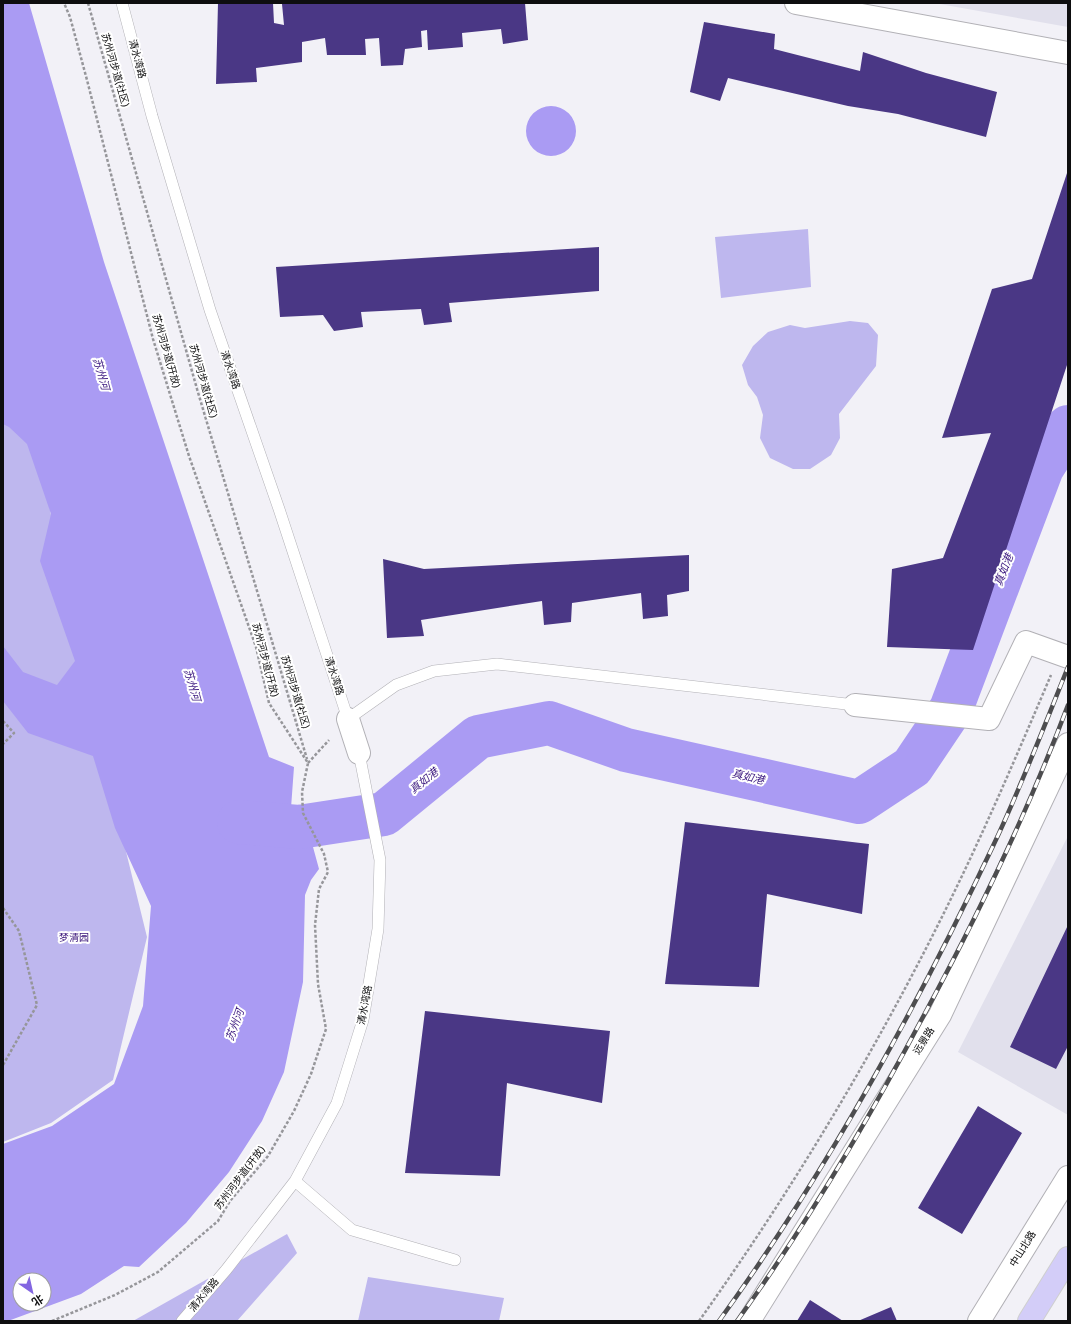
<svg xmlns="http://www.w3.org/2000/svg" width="1071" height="1324" viewBox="0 0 1071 1324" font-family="'Varela Round','Noto Sans SC',sans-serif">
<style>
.built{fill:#e1e0ec}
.green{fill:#beb7ee}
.water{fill:#aa9bf3;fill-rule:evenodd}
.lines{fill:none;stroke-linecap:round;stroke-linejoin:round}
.river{stroke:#aa9bf3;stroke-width:44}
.building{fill:#4a3785}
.service-casing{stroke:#b2b1b6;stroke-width:12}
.minor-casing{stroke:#b2b1b6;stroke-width:24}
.secondary-casing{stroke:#b2b1b6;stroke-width:24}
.primary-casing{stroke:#cfcfcf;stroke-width:24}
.path{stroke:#96969a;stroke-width:2.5;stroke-dasharray:3 2;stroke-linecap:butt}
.service{stroke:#fff;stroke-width:11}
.minor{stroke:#fff;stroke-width:22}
.secondary{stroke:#fff;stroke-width:22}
.primary{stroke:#d3cdf8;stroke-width:22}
.rail-casing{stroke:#4d4d4f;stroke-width:4.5}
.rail{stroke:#fff;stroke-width:3;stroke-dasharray:9;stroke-linecap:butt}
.labels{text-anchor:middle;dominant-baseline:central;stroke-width:4;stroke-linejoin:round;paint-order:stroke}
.street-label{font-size:10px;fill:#0e0e0f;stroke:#fff}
.park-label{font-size:10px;fill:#361077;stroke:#fff}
.water-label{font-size:11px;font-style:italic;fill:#3d1b80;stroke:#fff}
</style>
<rect width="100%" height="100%" fill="#f2f1f7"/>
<path class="built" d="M934,3h134v24z
M1068,836v279l-110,-63z"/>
<path class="green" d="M808,229l3,58 -90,11 -6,-61z
M850,321l18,2 10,12 -2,31 -37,48 1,24 -9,17 -21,14h-17l-23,-11 -10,-20 3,-23 -6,-18 -9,-12 -6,-20 11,-19 15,-14 22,-7 15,3z
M3,417l33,24 52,256 59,240 -34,143 -62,43 -48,19z
M287,1234l10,19 -60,68h-104z
M368,1277l136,21 -5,23h-141z"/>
<path class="water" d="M3,3h26l75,259 165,495 25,10 -3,41 8,19 14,20 6,22 -8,11 -6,15 -2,87 -19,90 -22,49 -33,51 -43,51 -47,44 -15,-1 -43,28 -73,27h-5v-177l49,-18 62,-42 29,-78 8,-100 -36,-78 -22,-72 -65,-23 -25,-32v-55l20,26 34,13 18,-24 -35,-100 11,-47 -24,-70 -18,-17 -6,-3zM20,1280h24v24h-24z
M526 131a25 25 0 1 1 50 0a25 25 0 1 1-50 0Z"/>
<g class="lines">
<path class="river" d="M239,822l60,5 85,-13 94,-77 71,-14 77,27 233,52 53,-35 39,-58 91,-241 26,-41"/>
</g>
<path class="building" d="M218,3h55l1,20 10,2 -2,-21 243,-1 3,37 -25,4 -2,-15 -39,4 1,14 -35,3 -1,-20 -6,1 1,16 -17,2 -2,16 -22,1 -2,-28 -14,1 1,16h-39l-2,-17 -23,4v20l-46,6 1,14 -41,2z
M704,22l71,12 -1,15 86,22 3,-19 63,21 71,19 -11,45 -88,-23 -50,-8 -120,-28 -8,23 -30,-9z
M1068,170v192l-95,288 -86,-3 5,-78 51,-11 48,-125 -49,5 50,-149 40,-10z
M599,247v44l-150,12 3,19 -28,3 -3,-16 -60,3 2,15 -29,4 -11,-16 -43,2 -4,-50z
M689,555v36l-22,4 1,21 -25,3 -2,-26 -69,10 -1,19 -27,3 -2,-24 -121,19 3,16 -37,2 -4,-79 41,10z
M685,822l184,22 -7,70 -95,-20 -8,93 -94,-3z
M1068,925v121l-12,23 -46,-22z
M425,1011l185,20 -8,72 -95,-20 -7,93 -95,-3z
M978,1106l44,27 -60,101 -44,-26z
M810,1300l33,21h-46z
M891,1307l6,14h-39z"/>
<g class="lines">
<defs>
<path id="service" d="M122,3l30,113 58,194 69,199 69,210 48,-34 38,-14 63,-7 358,41
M295,1181l57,49 103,30
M182,1321l44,-51 69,-89 42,-78 26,-83 15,-91 2,-69 -21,-107"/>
<path id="minor" d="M796,3l272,50
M855,705l134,14 37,-77 42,15
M348,719l11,34
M749,1321l191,-306 128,-271"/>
<path id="secondary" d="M979,1321l89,-144"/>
<path id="primary" d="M1029,1321l39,-63"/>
</defs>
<use href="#service" class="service-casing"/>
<use href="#minor" class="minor-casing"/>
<use href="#secondary" class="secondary-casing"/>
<use href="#primary" class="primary-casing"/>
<path class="path" d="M88,3l109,386 110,370
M3,721l11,12 -11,11
M308,763l21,-23
M3,908l16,23 18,74 -34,60
M52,1321l63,-26 43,-23 60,-51 12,-20 38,-45 26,-45 17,-37 15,-45 -8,-45 -3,-59 4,-36 9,-17 -4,-18 -21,-41 -1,-21 6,-29 -39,-60 -13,-56 -67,-191 -36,-117 -66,-259 -17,-63 -6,-14
M699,1321c99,-139 188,-289 262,-443 32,-67 61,-135 90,-203"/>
<use href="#service" class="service"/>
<use href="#minor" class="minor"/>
<use href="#secondary" class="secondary"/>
<use href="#primary" class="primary"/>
<defs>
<path id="rail" d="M719,1321c107,-148 196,-310 274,-475 28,-59 51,-119 75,-179
M737,1321c70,-97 131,-200 187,-306 54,-100 104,-203 144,-310"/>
</defs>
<use href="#rail" class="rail-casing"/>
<use href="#rail" class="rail"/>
</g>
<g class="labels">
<g class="street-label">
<text transform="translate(137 59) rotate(75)">清水湾路</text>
<text transform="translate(115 70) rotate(74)">苏州河步道(社区)</text>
<text transform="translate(166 351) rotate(74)">苏州河步道(开放)</text>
<text transform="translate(230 370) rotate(71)">清水湾路</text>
<text transform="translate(203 381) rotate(74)">苏州河步道(社区)</text>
<text transform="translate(265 660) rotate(75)">苏州河步道(开放)</text>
<text transform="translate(334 676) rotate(72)">清水湾路</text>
<text transform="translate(295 692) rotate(73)">苏州河步道(社区)</text>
<text transform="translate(365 1005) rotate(-79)">清水湾路</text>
<text transform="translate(924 1041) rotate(-58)">远景路</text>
<text transform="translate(240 1178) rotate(-53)">苏州河步道(开放)</text>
<text transform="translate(1023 1249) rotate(-58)">中山北路</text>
<text transform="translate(204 1295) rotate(-50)">清水湾路</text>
</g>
<g class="park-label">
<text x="74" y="938">梦清园</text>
</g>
<g class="water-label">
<text transform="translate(101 374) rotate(74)">苏州河</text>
<text transform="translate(1004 570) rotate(-69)">真如港</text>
<text transform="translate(192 685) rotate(74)">苏州河</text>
<text transform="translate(748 777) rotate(13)">真如港</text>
<text transform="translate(424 781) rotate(-39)">真如港</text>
<text transform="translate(235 1025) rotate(-70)">苏州河</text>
</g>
</g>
<rect width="1071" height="1324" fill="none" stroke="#0e0e0f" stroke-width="8"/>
<g transform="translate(32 1292) rotate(146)"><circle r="19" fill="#ffffff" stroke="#9f9f9f"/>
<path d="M0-3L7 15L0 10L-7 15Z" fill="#8366e1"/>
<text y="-6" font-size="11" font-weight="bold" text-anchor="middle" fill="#0e0e0f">北</text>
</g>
</svg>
